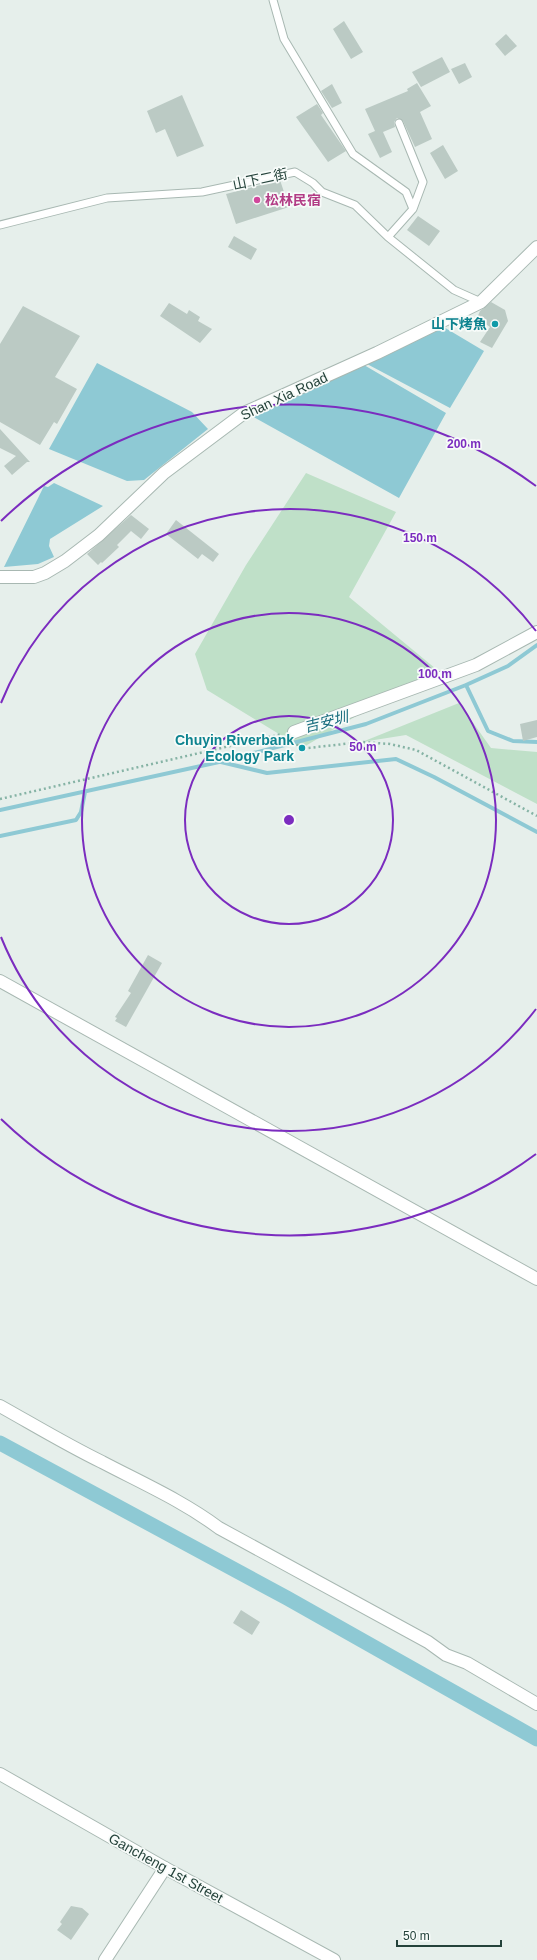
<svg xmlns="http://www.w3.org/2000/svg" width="537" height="1960" font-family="Arial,'Noto Sans TC',sans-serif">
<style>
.green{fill:#bfe0c8}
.water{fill:#8ec9d4}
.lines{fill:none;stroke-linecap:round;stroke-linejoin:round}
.stream{stroke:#8ec9d4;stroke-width:4}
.canal{stroke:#8ec9d4;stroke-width:15}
.building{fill:#bbcac4}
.service-casing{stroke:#a8b8b2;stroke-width:9}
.minor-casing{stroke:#a8b8b2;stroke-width:14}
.tertiary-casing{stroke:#a8b8b2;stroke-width:14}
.path{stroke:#86b3a5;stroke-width:2.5;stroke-dasharray:2 3;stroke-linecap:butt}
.service{stroke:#fff;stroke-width:7}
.minor{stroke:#fff;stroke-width:12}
.tertiary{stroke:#fff;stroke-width:12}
.ring{fill:none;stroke:#7b2cbf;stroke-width:2}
.hotel-dot{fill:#d1479c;stroke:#f7fbf9;stroke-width:1.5}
.culture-dot{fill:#0f9aa8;stroke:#f7fbf9;stroke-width:1.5}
.labels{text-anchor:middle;stroke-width:3.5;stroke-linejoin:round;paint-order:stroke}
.street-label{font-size:14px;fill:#24423a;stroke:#f7fbf9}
.hotel-label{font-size:14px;font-weight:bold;fill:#b23c85;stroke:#f7fbf9;text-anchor:start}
.culture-label{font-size:14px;font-weight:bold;fill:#0d838f;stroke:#f7fbf9;text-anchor:end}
.water-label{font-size:15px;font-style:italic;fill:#1c6f80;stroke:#f7fbf9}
.centre{fill:#7b2cbf;stroke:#f7fbf9;stroke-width:2}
.ring-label{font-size:12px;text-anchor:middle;font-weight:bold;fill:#7b2cbf;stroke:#f7fbf9;stroke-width:3.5;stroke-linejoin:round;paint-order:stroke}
</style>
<rect width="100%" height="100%" fill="#e6efeb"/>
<path class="green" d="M306 473 396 512 349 597 436 669 302 748 207 690 195 654 246 565Z
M459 703 491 748 537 752V804L406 735 362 742Z"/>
<path class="water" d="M442 326 484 351 450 408 367 364Z
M97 363 192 412 208 429 144 480 127 481 49 449Z
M364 365 446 413 399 498 248 414Z
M54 483 103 506 50 539 49 546 54 557 38 564 4 567 44 486 48 487Z"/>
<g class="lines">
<path class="stream" d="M466 685 488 731 513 741 537 742
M221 762 267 773 396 759 434 777 537 832
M0 810 219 762 366 724 466 685 508 666 537 645
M0 836 76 820 81 812 85 792"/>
<path class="canal" d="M0 1443 287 1598 537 1739"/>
</g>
<path class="building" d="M344 21 363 52 351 59 333 29Z
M506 34 517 46 505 56 495 44Z
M442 57 450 72 421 87 412 72Z
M465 63 472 77 459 84 451 69Z
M417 83 431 106 420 112 432 139 415 147 403 121 397 118 394 122 395 127 383 132 392 152 380 158 368 134 375 131 365 109 408 91 407 89Z
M332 84 342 103 332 108 321 91Z
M182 95 204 146 177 157 165 129 156 133 147 111Z
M317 104 323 113 321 115 346 151 328 162 296 117Z
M443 145 458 171 445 179 430 153Z
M280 180 289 207 236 224 226 194Z
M418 216 440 231 429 246 407 230Z
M234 236 257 249 251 260 228 247Z
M491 302 505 310 508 321 492 348 480 342 490 327 477 318 480 311Z
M169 303 187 314 189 310 200 317 198 321 212 329 200 343 160 316Z
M23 306 80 336 55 377 77 389 57 424 54 422 40 445 0 422V344Z
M0 429 30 462H27L12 475 4 466 16 456 0 448Z
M131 515 149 529 141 539 131 531 117 545 119 547 102 563 101 562 98 565 87 554Z
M176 520 219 554 213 562 202 554 198 559 166 534Z
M537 720V737L523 741 520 724Z
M148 955 162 963 126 1027 115 1021 117 1018 115 1017 131 993 128 991Z
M241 1610 260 1622 252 1635 233 1623Z
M71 1906 82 1908 89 1914 71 1940 57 1930 62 1924 60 1922Z"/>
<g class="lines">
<g class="service-casing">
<path id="service" d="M273 0 284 39 353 154 406 192 413 209 388 237
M399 123 423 182 413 209
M0 225 107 198 202 192 295 172 313 183 322 192 355 205 388 237 454 290 481 302"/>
</g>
<g class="minor-casing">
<path id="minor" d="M0 577H34L45 573 65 561 99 535 164 473 244 413 377 353 481 302 537 247
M294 732 476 665 537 632
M0 981 537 1279
M0 1406C34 1425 67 1445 102 1462 142 1483 183 1501 219 1528L428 1642 446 1655 467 1663 537 1704
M105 1960 165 1868"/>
</g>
<g class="tertiary-casing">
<path id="tertiary" d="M0 1774 165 1868 334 1960"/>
</g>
<path class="path" d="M297 744 299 749 362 742 390 744 416 750 537 816
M0 799 282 734"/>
<use href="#service" class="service"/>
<use href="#minor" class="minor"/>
<use href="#tertiary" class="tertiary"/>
</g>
<g class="ring">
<circle cx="289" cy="820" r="104"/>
<circle cx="289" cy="820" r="207"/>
<path d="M536 1009A311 311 0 0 1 1 937M1 703A311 311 0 0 1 536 631"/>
<path d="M536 1154A415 415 0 0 1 1 1119M1 521A415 415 0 0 1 536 486"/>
</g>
<circle class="hotel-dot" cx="257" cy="200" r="4"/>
<g class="culture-dot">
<circle cx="495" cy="324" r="4"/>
<circle cx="302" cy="748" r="4"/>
</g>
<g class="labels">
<g class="street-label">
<text transform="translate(260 179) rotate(-12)" y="5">山下二街</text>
<text transform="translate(284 396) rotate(-25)" y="5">Shan Xia Road</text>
<text transform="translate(166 1868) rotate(29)" y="5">Gancheng 1st Street</text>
</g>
<g class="hotel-label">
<text x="265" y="205">松林民宿</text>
</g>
<g class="culture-label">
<text x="487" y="329">山下烤魚</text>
<text x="294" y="745">Chuyin Riverbank<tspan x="294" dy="16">Ecology Park</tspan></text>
</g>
<g class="water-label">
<text transform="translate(326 722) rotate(-14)" y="5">吉安圳</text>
</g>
</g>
<circle cx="289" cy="820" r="6" class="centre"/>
<g class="ring-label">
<text x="464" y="448">200 m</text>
<text x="420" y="542">150 m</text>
<text x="435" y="678">100 m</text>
<text x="363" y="751">50 m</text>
</g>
<path d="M397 1940v6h104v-6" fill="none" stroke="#24423a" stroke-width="2"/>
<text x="403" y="1940" font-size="12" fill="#24423a" stroke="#f7fbf9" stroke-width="3" paint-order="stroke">50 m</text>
</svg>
